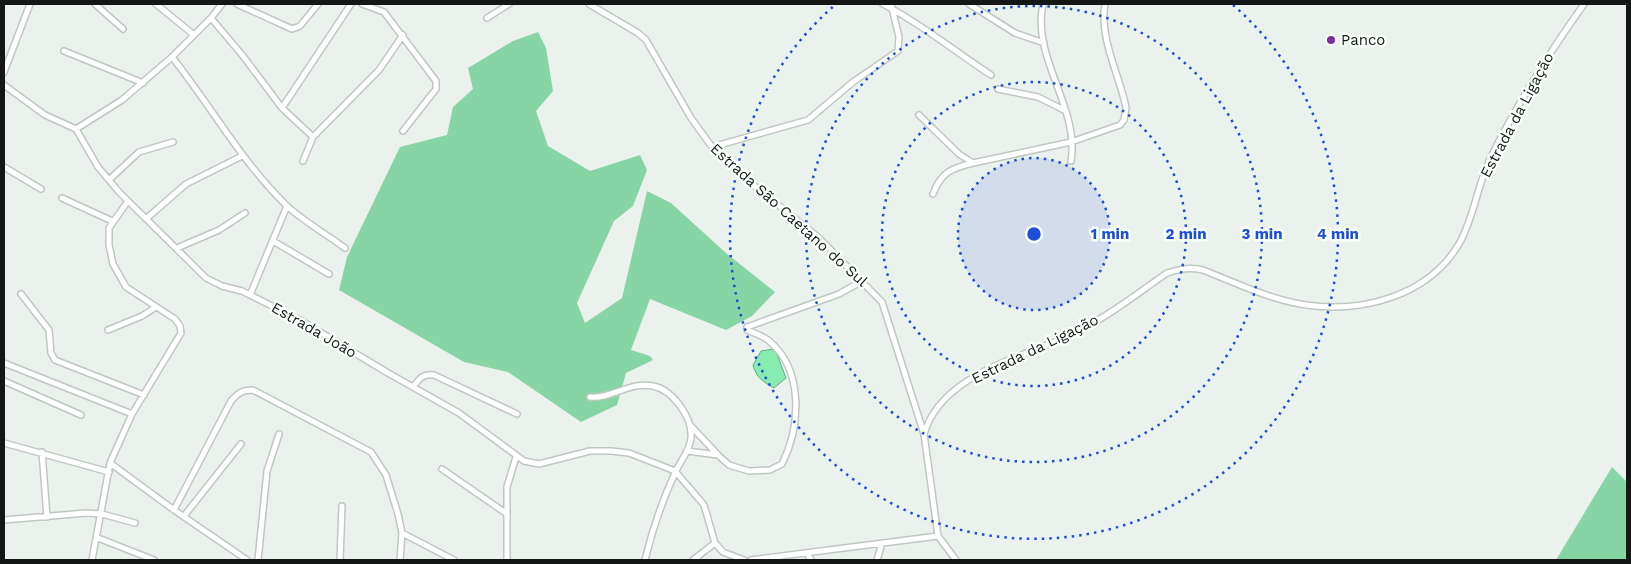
<svg xmlns="http://www.w3.org/2000/svg" width="1631" height="564" font-family="'Work Sans',sans-serif">
<style>
.green{fill:#87d5a5}
.water{fill:#87ecb0;stroke:#65ac82}
.lines{fill:none;stroke-linecap:round;stroke-linejoin:round}
.minor-casing{stroke:#c0c7c2;stroke-width:8}
.minor{stroke:#fff;stroke-width:5}
.ring{fill:none;stroke:#1d4ed8;stroke-width:2.5;stroke-dasharray:2.5 5}
.poi-dot{fill:#7d2b9b;stroke:#f8fffa;stroke-width:2}
.labels{text-anchor:middle;stroke-width:5;stroke-linejoin:round;paint-order:stroke}
.poi-label{font-size:15px;fill:#151716;stroke:#f8fffa;text-anchor:start}
.street-label{font-size:15px;fill:#151716;stroke:#f8fffa}
.centre{fill:#1d4ed8;stroke:#f8fffa;stroke-width:2.5}
.ring-label{font-size:15px;text-anchor:middle;font-weight:bold;fill:#1d4ed8;stroke:#f8fffa;stroke-width:5;stroke-linejoin:round;paint-order:stroke}
</style>
<rect width="100%" height="100%" fill="#ebf1ed"/>
<path class="green" d="M538 32 546 48 553 91 536 111 548 146 590 171 640 155 647 170 633 206 614 221 577 303 585 323 622 298 647 191 671 203 726 253 775 292 752 316 726 330 650 299 631 350 650 356 653 360 626 373 617 405 581 422 508 372 464 362 339 290 347 257 400 147 447 135 453 107 473 89 468 68 513 41Z
M1612 467 1627 482V560H1556Z"/>
<path class="water" d="M775 349 786 378 774 388C763 382 756 377 753 365L761 351Z"/>
<g class="lines">
<g class="minor-casing">
<path id="minor" d="M95 4 123 29
M156 4 194 35
M237 4 292 29 300 26 318 4
M362 4 384 12 436 81V89L403 131
M589 4 638 33 646 40 691 118 712 147 732 168 818 237 882 302 924 434 938 536
M883 4C922 24 954 51 991 75
M969 4 1015 33 1044 43
M1043 4C1031 57 1080 108 1071 161
M211 18 222 4
M487 18 509 4
M64 51 143 83
M172 57C211 106 241 161 286 205 303 221 326 234 345 248
M4 72 30 4
M4 85 45 115 76 129 98 167 119 192 206 278 222 286 242 291 300 320 388 373 459 413 524 461 539 464 590 451H611L629 453 675 471 704 505 715 543 723 552 744 560
M998 89 1038 97 1064 110
M282 108 351 4
M919 115 959 154 973 163C952 168 941 172 933 194
M76 129 122 100 172 57 211 18 243 56 282 108 313 137 303 161
M313 137 379 70 403 35
M712 147 808 120 853 82 898 51 899 37 891 4
M973 163 1071 142 1120 125 1124 120 1126 107C1119 74 1099 38 1105 4
M4 167 41 189
M109 180 139 152 173 142
M62 198 112 221
M147 218 186 184 242 156
M273 241 329 274
M177 248 219 230 245 213
M21 294 49 330 51 353 55 360 144 395
M250 295 287 206
M108 330 142 316 156 307
M4 363 132 414
M4 381 81 415
M413 387C419 379 423 373 434 375L517 414
M590 397C612 399 630 381 653 386 673 390 693 418 691 438 690 451 680 461 675 473 662 501 652 531 645 560
M690 425 718 455
M924 434C942 372 1027 357 1077 332 1109 316 1138 293 1167 273 1180 269 1190 267 1203 270 1236 283 1271 300 1306 305 1363 313 1428 296 1459 244 1474 218 1477 186 1490 159 1517 104 1549 53 1584 4
M4 443 109 472
M687 451 718 455 729 465 749 471 770 470 782 464C801 426 804 369 768 340 761 335 754 333 747 330V327L839 294 862 281
M42 452 47 517
M110 463 174 510 247 560
M442 469 507 514
M174 510 231 401C238 393 242 390 253 390L371 452 386 475 398 514 402 533 400 560
M184 516 241 444
M4 520 86 513 102 514 135 523
M402 533 454 560
M938 536 956 560
M98 538 154 560
M807 553 811 560
M92 560 110 463 132 414 181 333 180 326 175 319 126 287 113 264 109 245V228L128 201
M258 560 267 471 279 434
M340 560 342 506
M507 560V487L516 457
M693 560 715 543
M751 560 938 536
M877 560 882 543"/>
</g>
<use href="#minor" class="minor"/>
</g>
<circle cx="1034" cy="234" r="76" fill="#1d4ed8" fill-opacity=".12"/>
<g class="ring">
<circle cx="1034" cy="234" r="76"/>
<circle cx="1034" cy="234" r="152"/>
<circle cx="1034" cy="234" r="228"/>
<path d="M1233 5A304 304 0 1 1 835 5"/>
</g>
<circle class="poi-dot" cx="1331" cy="40" r="5"/>
<g class="labels">
<g class="poi-label">
<text x="1341" y="45">Panco</text>
</g>
<g class="street-label">
<text transform="translate(1517 115) rotate(-62)" y="5">Estrada da Ligação</text>
<text transform="translate(789 215) rotate(42)" y="5">Estrada São Caetano do Sul</text>
<text transform="translate(314 330) rotate(30)" y="5">Estrada João</text>
<text transform="translate(1035 349) rotate(-26)" y="5">Estrada da Ligação</text>
</g>
</g>
<circle cx="1034" cy="234" r="8" class="centre"/>
<g class="ring-label">
<text x="1110" y="239">1 min</text>
<text x="1186" y="239">2 min</text>
<text x="1262" y="239">3 min</text>
<text x="1338" y="239">4 min</text>
</g>
<rect width="1631" height="564" fill="none" stroke="#151716" stroke-width="10"/>
</svg>
